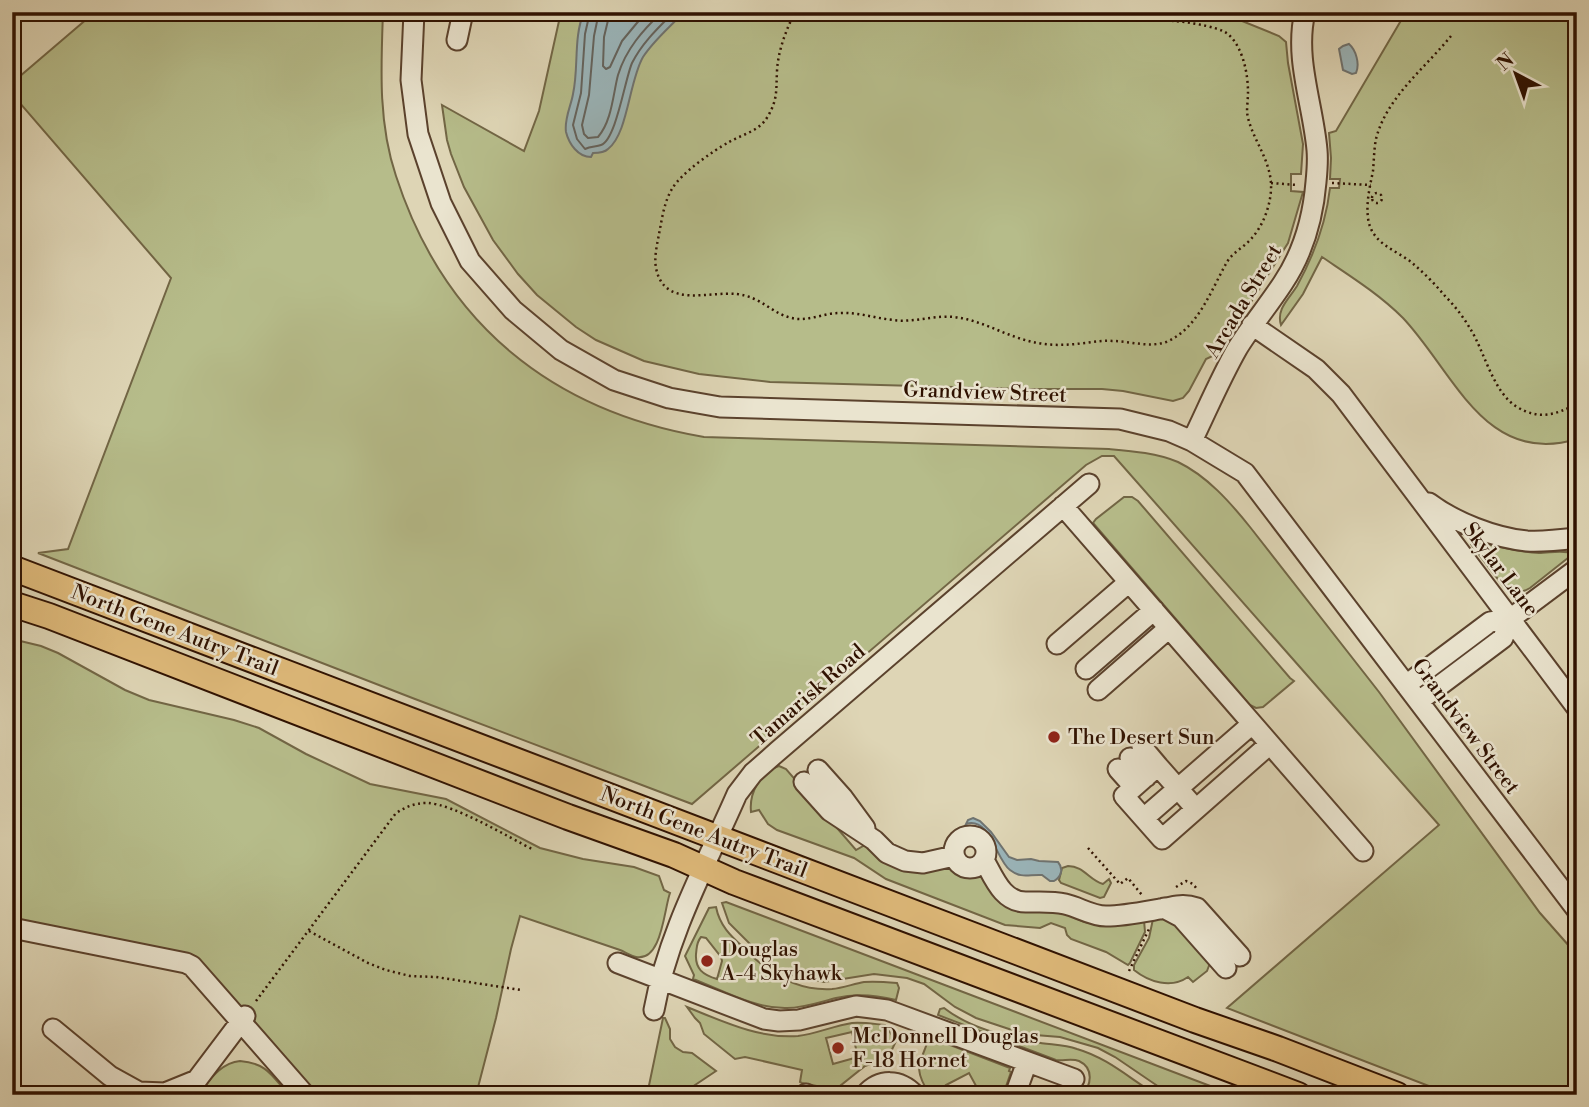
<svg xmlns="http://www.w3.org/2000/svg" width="1589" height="1107" font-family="'Libre Bodoni',serif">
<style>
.green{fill:#b6bc8a;stroke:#726645;stroke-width:2;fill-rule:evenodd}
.water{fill:#9ab5ba;stroke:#6f7370;stroke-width:2}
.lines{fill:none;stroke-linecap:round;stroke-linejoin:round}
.shore{stroke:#64635d;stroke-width:2}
.minor-casing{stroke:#5b422d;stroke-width:23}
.major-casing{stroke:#2f1100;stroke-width:28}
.path{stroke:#2f1100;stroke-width:2.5;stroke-dasharray:2 3.5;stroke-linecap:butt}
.minor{stroke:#eae4cf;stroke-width:19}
.major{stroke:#dfba7a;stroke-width:24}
.poi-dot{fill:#8f2418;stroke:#eae4cf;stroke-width:2.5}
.labels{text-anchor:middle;stroke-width:5;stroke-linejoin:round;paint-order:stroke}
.street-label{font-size:21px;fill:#2f1100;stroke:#eae4cf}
.poi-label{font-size:21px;fill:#2f1100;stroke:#eae4cf;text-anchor:start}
</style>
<rect width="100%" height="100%" fill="#ded5b5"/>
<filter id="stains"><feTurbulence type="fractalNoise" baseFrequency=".00286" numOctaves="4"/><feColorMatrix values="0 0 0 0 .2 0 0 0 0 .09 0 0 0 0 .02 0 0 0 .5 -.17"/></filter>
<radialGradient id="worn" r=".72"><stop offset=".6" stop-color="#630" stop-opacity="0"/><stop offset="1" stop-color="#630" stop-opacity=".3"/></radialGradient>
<path class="green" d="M95 12H383C381 67 378 123 396 176 444 324 552 411 704 437L1109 449C1132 451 1157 453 1178 462 1207 476 1230 502 1250 527L1379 692 1540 913 1577 955V1095H1452L1227 1008 1439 825 1114 456H1102L1086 465 692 804 415 699 38 553 68 549 171 278 12 94V83Z
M561 12H1220L1279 36 1286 42 1288 63 1303 144 1301 174H1291V191L1303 192 1288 243 1219 353 1206 359 1189 391 1183 398 1173 401 1123 391 1102 389H1028L770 382 699 374 644 361 596 340 576 327 537 295 518 274 493 240 464 187 451 154 447 140 442 105 524 151 539 111Z
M1406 12H1577V439C1485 467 1454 372 1403 318 1379 294 1350 276 1322 257L1303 294 1281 325C1276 309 1289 299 1297 286 1314 255 1326 223 1330 188H1339L1340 179H1330L1331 158 1329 133 1336 131Z
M1124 497H1132L1138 501 1290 678 1294 681 1263 707 1256 708 1250 705 1093 523 1096 519Z
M1472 541C1494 545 1516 552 1539 553 1550 553 1564 549 1573 554L1530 588C1520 594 1513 594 1504 587L1471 544Z
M12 639 41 646 58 653 125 690 149 700 234 720 259 728 306 754 370 784 446 799 540 848 583 859 634 867 659 876 664 890 670 893C664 909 662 962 636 957 631 956 625 952 620 950L520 916 511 949 496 1018 476 1095H314L198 962 12 920Z
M779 766 786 769 856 850 865 845C895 877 912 868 952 866L961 873 982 875C991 893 1003 911 1026 912 1037 912 1047 910 1058 912 1069 913 1078 921 1089 923 1103 925 1129 921 1144 920L1145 932 1130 963 1128 965 1106 952 1071 939 1067 935 1065 928 1051 923 1040 928 1005 925 886 879 854 858 777 830 768 824 759 810 751 812C749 793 760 772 779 766Z
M1068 866C1084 866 1089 880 1103 884L1109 879 1111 883 1104 897 1100 898 1061 883 1059 880 1062 868Z
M726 902 1234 1095H1173L1162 1089 1115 1057 1098 1048 1060 1037 1035 1035 1015 1031 976 1018 955 1007 924 984 907 978 874 974 824 982 793 975 784 972 761 955 729 923 722 903Z
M716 907C720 927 732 937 746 950 769 974 798 991 832 989 843 988 853 984 864 982 875 981 886 982 897 983L899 988 896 1000C876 995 856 993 836 998 820 1002 804 1008 787 1008 755 1009 722 990 693 979L694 975 685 956 709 908ZM701 937 706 938 721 957 722 961 717 979C703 975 695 969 696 954 697 947 696 943 701 937Z
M1160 918 1174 921 1210 963 1207 971 1193 982 1188 977C1171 989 1149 982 1134 970V965L1149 938 1153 919Z
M687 1007C722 1021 759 1039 798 1036 816 1034 833 1026 852 1023 863 1022 874 1024 885 1025L896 1041 888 1058 865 1066 840 1086 841 1091 802 1083 800 1082 802 1070 745 1057 735 1059 704 1034 700 1023 695 1018ZM852 1032 858 1057 833 1064 826 1038Z
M944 1008C970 1028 1003 1036 1035 1042 1049 1045 1063 1044 1077 1049 1108 1058 1130 1079 1157 1095H1081C1092 1086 1094 1068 1079 1061 1072 1058 1064 1061 1056 1060L938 1015 940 1009Z
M663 1018H665L670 1029V1039L675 1047 683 1052 692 1053 716 1071 680 1095H647Z
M932 1038 1010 1068 1009 1071 1011 1072 1003 1095H981L969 1073 946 1085 951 1095H930C914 1070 918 1067 928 1041H931Z
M240 1061C267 1063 272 1076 289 1095H197C209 1081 220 1063 240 1061Z"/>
<path class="water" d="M584 12H684C670 27 654 40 643 57 629 81 628 134 608 149 604 153 598 153 593 153L591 157C578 157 569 144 566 132 564 119 571 106 573 94 579 67 573 38 584 12Z
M1349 44C1356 50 1360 64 1356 73L1352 74 1343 70 1339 49 1343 46Z
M973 818 980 821 991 832 1009 857 1017 860 1031 859 1039 861 1058 862C1064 869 1061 877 1054 881H1050L1042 875C1029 874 1022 879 1010 870 996 860 990 816 966 824L968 820Z"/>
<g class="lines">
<path class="shore" d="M590 12 585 34 581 93 573 125 577 139 585 149C591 146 596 147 601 145 616 140 625 79 632 63 642 43 658 28 674 12
M599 12 594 36 589 95 582 125 584 134 588 138 598 137C612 121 613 94 618 75 626 49 643 30 662 12
M610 12 604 37 603 66 606 69 610 67 622 41 646 12"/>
<g class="minor-casing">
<path id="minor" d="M414 12 411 80 418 134 441 203 470 261 513 310 561 350 614 380 669 398 720 407 1120 419 1169 431 1192 441 1245 473 1577 910
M457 40 463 12
M1252 325 1316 369 1341 394 1577 708
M1192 441C1207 410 1220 379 1237 349 1251 326 1268 306 1283 283 1303 253 1313 218 1316 182 1317 172 1318 161 1317 150 1313 104 1294 58 1305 12
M1429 503C1454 522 1495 538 1527 541 1543 542 1560 540 1577 538
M1063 506 1363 851
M1057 644 1129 582
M1086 669 1154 610
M1406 685 1490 622 1510 619 1577 569
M1098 690 1169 628
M1419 701 1503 638 1510 619
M1142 747 1158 766
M1130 758 1146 777
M1118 769 1134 787
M818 770 843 798 865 828
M804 782 830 811 874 840 887 853 905 861 923 863 954 856
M1196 809 1158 766 1124 796 1162 839 1270 744
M1144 818 1252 724
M954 852a16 16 0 1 1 32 0a16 16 0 1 1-32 0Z
M984 860C994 878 1003 903 1027 902 1041 902 1052 901 1065 904 1079 907 1091 916 1106 916 1124 916 1143 912 1160 909 1175 907 1182 903 1197 908L1240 956
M1164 908 1181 917 1226 968
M12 928 186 963 192 966 305 1095
M618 963 764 1019 779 1021 799 1020 856 1006 887 1010 1074 1079
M654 1010C668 933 706 865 737 794L753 773 778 751 1089 484
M53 1029 110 1076 139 1092 165 1093 197 1080
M190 1089 245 1016
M806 1094 808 1095
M865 1095C880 1078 900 1079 915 1095
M1015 1095 1027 1062"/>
</g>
<g class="major-casing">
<path id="major" d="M12 568 1195 1020 1278 1049 1397 1095
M12 604 49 616 568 817 674 855 734 882 1298 1095"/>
</g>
<path class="path" d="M795 12C786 30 778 51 777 71 776 89 778 99 768 116 760 131 743 134 729 142 713 151 681 173 672 189 664 202 662 219 659 234 657 245 654 257 656 268 664 309 709 291 737 294 762 297 772 314 792 318 807 322 824 313 839 313 858 312 874 318 893 320 913 323 933 315 954 317 983 320 1008 338 1038 343 1053 346 1069 345 1085 343 1094 342 1103 340 1112 341 1130 341 1149 348 1166 342 1198 329 1211 290 1227 262 1233 252 1243 248 1251 239 1264 225 1272 202 1271 183 1269 156 1250 136 1247 112 1247 106 1248 99 1248 92 1248 74 1243 48 1229 35 1219 25 1173 20 1158 20 1148 20 1139 21 1130 20 1115 19 1098 16 1084 12
M1451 36C1425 68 1386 98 1376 139 1374 149 1374 160 1373 171 1370 186 1366 202 1368 218 1371 243 1394 249 1411 262 1423 272 1435 284 1445 296 1455 306 1464 318 1471 330 1485 353 1493 392 1517 407 1539 420 1555 415 1577 404
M1271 183 1297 185
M1332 183 1371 185
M1372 198a5 5 0 1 1 10 0a5 5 0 1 1-10 0Z
M1088 848 1120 884 1128 878 1142 895
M1176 887 1186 881 1193 884 1197 889
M309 931 368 963 386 970 410 976 436 977 521 990
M1129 971 1149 929
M256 1001 396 813C406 807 414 803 427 803 454 804 508 837 534 850"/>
<use href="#minor" class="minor"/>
<use href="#major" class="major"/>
</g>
<g class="poi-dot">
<circle cx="1054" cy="737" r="7"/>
<circle cx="707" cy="961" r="7"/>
<circle cx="838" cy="1048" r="7"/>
</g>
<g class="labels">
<g class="street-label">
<text transform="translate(1243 301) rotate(-59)" y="7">Arcada Street</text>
<text transform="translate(985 392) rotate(2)" y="7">Grandview Street</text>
<text transform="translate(1501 569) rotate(53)" y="7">Skylar Lane</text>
<text transform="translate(175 630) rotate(21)" y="7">North Gene Autry Trail</text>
<text transform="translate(808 695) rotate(-41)" y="7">Tamarisk Road</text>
<text transform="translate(1466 726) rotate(53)" y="7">Grandview Street</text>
<text transform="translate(704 832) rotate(21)" y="7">North Gene Autry Trail</text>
</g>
<g class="poi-label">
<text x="1068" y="744">The Desert Sun</text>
<text x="721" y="956">Douglas<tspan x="721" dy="24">A-4 Skyhawk</tspan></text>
<text x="852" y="1043">McDonnell Douglas<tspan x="852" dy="24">F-18 Hornet</tspan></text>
</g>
</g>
<rect width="1589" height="1107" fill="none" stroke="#ded5b5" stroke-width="42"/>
<rect x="14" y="14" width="1561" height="1079" fill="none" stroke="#2f1100" stroke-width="3.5"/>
<rect x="21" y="21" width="1547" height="1065" fill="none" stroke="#2f1100" stroke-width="2"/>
<g transform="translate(1516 74) rotate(319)" stroke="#eae4cf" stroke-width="5" paint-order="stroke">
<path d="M0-5L12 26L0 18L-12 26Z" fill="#2f1100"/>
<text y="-10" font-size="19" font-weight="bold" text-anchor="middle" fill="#2f1100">N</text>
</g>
<rect width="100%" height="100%" filter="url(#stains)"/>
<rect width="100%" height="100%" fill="url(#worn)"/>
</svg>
